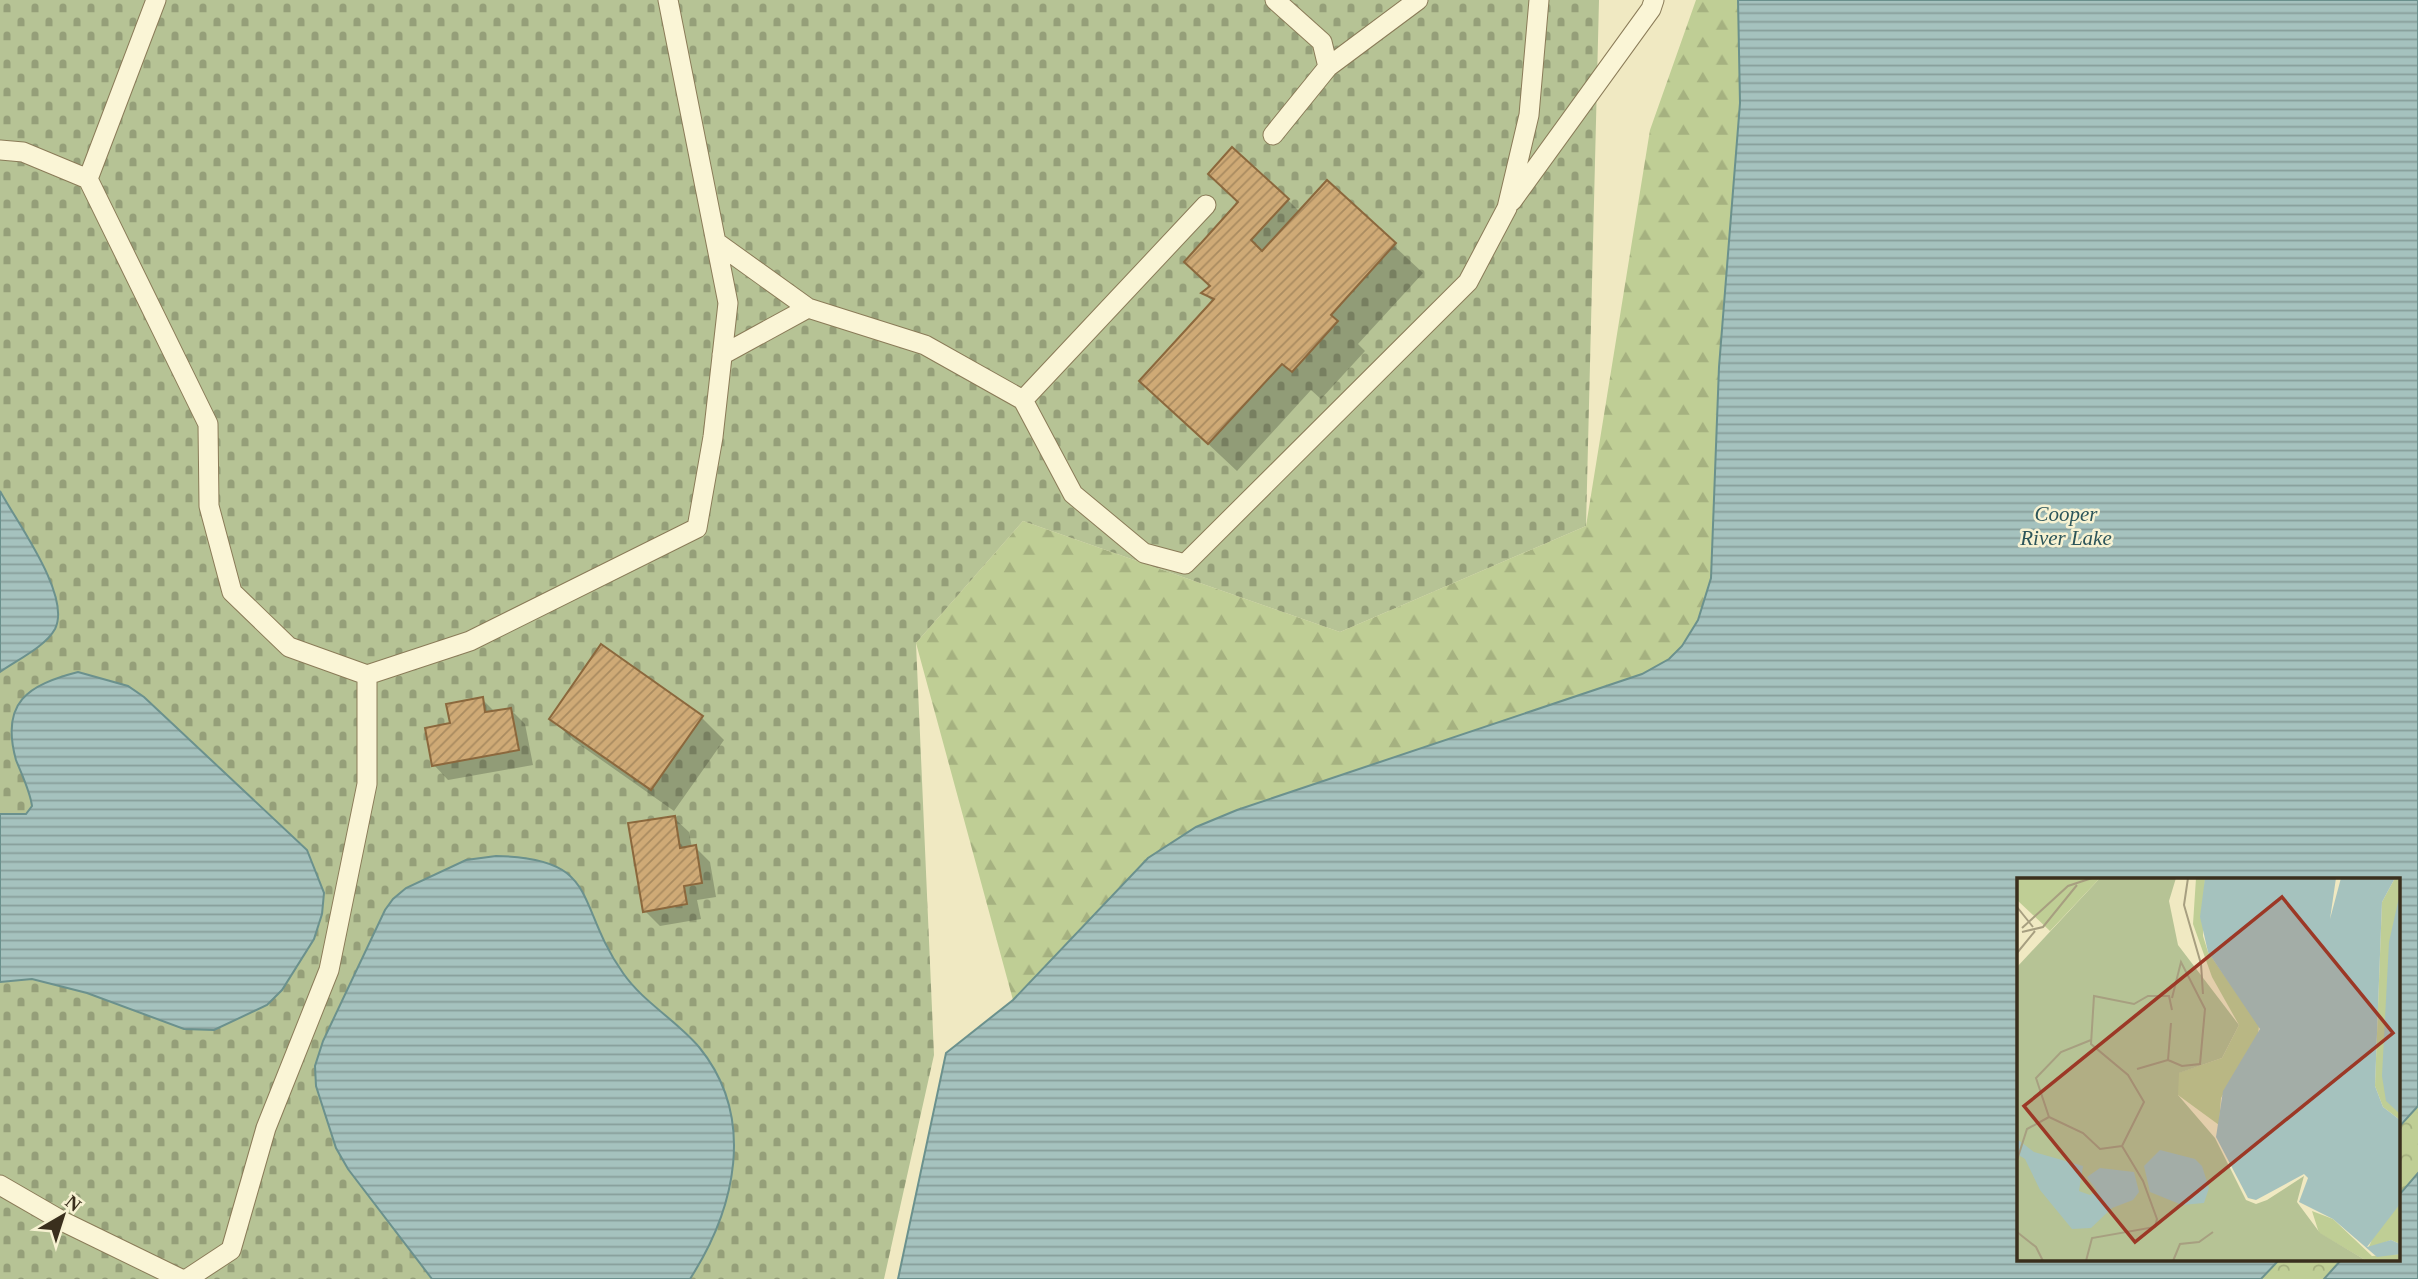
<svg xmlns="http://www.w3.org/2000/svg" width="2418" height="1279" font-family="'Times New Roman',serif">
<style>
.forest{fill:url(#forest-firs)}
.cemetery{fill:url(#cemetery-stones)}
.park{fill:url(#park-crowns)}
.water{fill:url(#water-rules);stroke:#6b918d;stroke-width:2}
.shadow{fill:#0003}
.building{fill:url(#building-hatch);stroke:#8b683d;stroke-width:2}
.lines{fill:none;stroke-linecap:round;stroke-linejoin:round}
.service-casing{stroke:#8a7b58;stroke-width:21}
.service{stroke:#faf5d6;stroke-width:19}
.labels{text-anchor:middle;stroke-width:5;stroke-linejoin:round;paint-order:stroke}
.water-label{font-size:21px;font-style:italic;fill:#2c555a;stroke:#f7f2d2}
.inset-road{fill:none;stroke:#a79f80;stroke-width:2}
.view{fill:#9c3826;fill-opacity:0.15;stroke:#9c3826;stroke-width:3.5}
.inset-edge{fill:none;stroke:#3a2f1d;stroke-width:3.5}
</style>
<defs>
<pattern id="forest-firs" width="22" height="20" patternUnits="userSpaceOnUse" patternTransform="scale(1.75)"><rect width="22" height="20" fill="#bfce95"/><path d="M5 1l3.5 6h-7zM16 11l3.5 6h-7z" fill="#a5b180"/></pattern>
<pattern id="cemetery-stones" width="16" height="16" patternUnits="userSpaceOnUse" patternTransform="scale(1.75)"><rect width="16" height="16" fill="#b6c395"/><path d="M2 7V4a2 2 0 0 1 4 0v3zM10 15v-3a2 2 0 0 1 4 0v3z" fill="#959f79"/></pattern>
<pattern id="park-crowns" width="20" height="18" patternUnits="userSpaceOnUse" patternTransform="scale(1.75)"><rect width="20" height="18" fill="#bfce95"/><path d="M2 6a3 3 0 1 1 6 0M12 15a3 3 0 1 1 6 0" fill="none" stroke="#a5b180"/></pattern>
<pattern id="water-rules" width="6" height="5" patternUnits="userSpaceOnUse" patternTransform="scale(1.75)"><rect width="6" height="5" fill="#a5c2be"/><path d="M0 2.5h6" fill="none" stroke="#879e9a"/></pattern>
<pattern id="building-hatch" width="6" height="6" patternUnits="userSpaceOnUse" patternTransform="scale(1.75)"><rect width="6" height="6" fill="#cfaa76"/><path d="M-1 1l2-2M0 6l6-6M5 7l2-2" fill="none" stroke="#a98b60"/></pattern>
</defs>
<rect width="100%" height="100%" fill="#f0e9c2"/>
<path class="forest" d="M1696 0H1738L1740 103 1719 367 1711 578 1698 620 1682 646 1669 659 1642 674 1237 810 1196 827 1148 858 1013 1000 916 643 1023 521 1340 632 1586 526 1650 130Z"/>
<path class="cemetery" d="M0 0H1599L1586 526 1340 632 1023 521 916 643 934 1055 884 1279H0Z"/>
<path class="park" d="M2418 1106V1279H2261L2279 1260H2399V1127Z"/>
<path class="water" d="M1738 0H2418V1106L2399 1127V880H2019V1260H2279L2261 1279H898L946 1053 1013 1000 1148 858 1196 827 1237 810 1642 674 1669 659 1682 646 1698 620 1711 578 1719 367 1740 103Z
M0 491C16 521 72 596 55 629 45 647 17 660 0 672Z
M78 672 128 686 144 697 307 850 324 893 322 914 314 939 282 990 267 1005 214 1030 184 1029 87 993 32 979 0 982V814H26L32 806C30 791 22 775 16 760 0 702 28 685 78 672Z
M496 856C602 858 574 904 623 973 643 1002 676 1020 699 1047 757 1118 735 1209 690 1279H432L348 1169 336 1148 316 1086 315 1066 323 1041 385 910 393 899 406 888 466 860Z
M2418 1173V1279H2324L2341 1260H2399V1195Z"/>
<path class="shadow" d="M1210 174 1288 200 1300 212 1327 183 1423 273 1358 344 1365 351 1321 399 1311 390 1237 471 1141 381 1213 302 1204 293 1212 287 1239 203Z
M601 647 702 718 724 740 674 811 573 740 551 718Z
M482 699 495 712 511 710 525 724 533 765 448 780 434 765 452 725Z
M674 818 689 832 692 848 695 847 710 862 716 897 697 900 701 919 660 926 645 911Z"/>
<path class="building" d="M1232 147 1289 199 1251 240 1262 251 1327 180 1396 243 1331 315 1338 321 1292 372 1282 364 1208 444 1139 381 1214 299 1201 293 1210 286 1184 262 1238 202 1208 174Z
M601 644 703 716 651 790 549 719Z
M483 697 485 712 511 708 519 750 432 766 425 728 450 723 446 704Z
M675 816 680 848 696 845 702 883 684 886 687 904 643 912 628 823Z"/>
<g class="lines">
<g class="service-casing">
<path id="service" d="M156 0 88 179 208 424 209 506 232 592 289 647 367 675
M1328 67 1418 0
M1273 135 1328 67 1322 42 1275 0
M0 150 23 152 88 179
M1512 201 1651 9 1654 0
M716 242 808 308 722 355
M808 308 925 345 1023 400 1206 205
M1023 400 1073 494 1144 553 1185 564 1468 282 1507 208 1529 115 1539 0
M0 1185 64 1222 181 1279
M187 1279 231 1250 266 1128 329 970 367 784V675L470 641 697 528 713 437 728 303 668 0"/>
</g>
<use href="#service" class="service"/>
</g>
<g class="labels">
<g class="water-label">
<text x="2066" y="521">Cooper<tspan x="2066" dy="24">River Lake</tspan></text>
</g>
</g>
<g transform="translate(2017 878)">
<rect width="383" height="383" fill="#f0e9c2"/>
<path d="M179 0H188L186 58 191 74 242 147 241 158 204 220 202 247 161 217V195L205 180 222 147 195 99 176 46Z" fill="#bfce95"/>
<path d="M383 326V366L374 362 351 371 359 352ZM295 333 316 341 355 378 383 376V383H350L302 355Z" fill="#bfce95"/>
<path d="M83 0H159L152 23 161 67 222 147 205 180 162 195 161 217 198 260 229 322 239 326 250 322 287 298 280 324 303 355 350 383H0V89Z" fill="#b6c395"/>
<path d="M83 0 33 53 0 22V1ZM378 0H383V242L366 229 358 208 365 24Z" fill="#bfce95"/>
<path d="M319 0 313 41 324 0H378L365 24 358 208 366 229 383 242V326L350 369 374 362 383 366 384 376 360 379 316 341 282 324 291 300 287 296 239 322 231 320 199 259 206 213 243 151 191 74 183 39 188 0ZM383 15 384 236H383L369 223 365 198 372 64ZM0 261 17 274 66 288 62 313 73 317 80 313 70 299 83 290 117 294 122 314 116 322 95 330 74 350 55 351 23 312 8 281 0 276ZM143 272 178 281 185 288 192 310 187 325 165 327 133 314 127 288Z" fill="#a5c2be"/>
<path class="inset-road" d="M171 0 167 27 184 86 186 116M0 29 16 49M5 50 51 8 75 0M5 54 26 49 60 7M0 75 18 53M74 162 44 174 19 200 32 239 66 255 83 271 105 268M151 182 165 188 183 186 188 131 164 84 155 120M120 191 151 182 154 145M0 282 10 251 32 239M0 354 19 369 26 383M69 383 75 360 138 349 140 341 126 303 105 268 127 224 111 197 74 166 77 118 117 126 131 118H152L155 132M156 383 163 366 182 364 196 354"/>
<path class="view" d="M265 19 376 155 118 364 7 228Z"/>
<rect width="383" height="383" class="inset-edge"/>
</g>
<g transform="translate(63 1216) rotate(39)" stroke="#f7f2d2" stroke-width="5" paint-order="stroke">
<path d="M0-5L12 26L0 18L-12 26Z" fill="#3a2f1d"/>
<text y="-10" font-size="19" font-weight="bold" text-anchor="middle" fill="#3a2f1d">N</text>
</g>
</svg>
